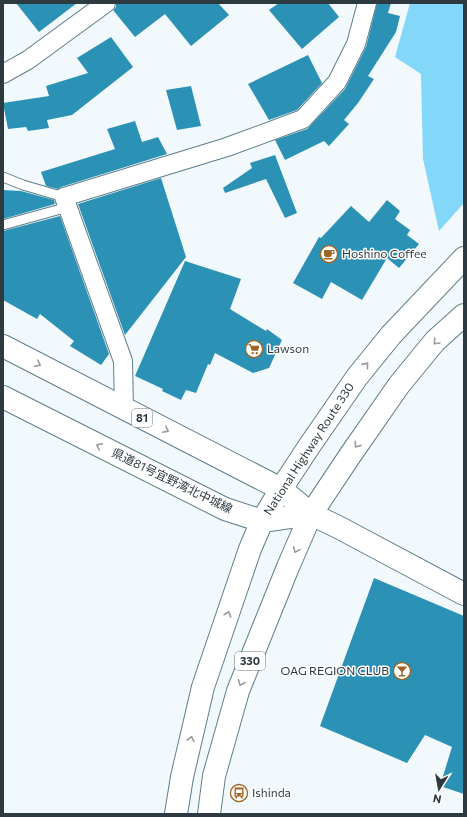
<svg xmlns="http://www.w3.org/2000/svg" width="467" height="817" font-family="Commissioner,'Noto Sans JP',sans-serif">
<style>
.green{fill:#83d7f8}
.building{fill:#2b92b5}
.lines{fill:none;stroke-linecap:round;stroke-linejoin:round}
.lane-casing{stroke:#5e7e8b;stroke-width:11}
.street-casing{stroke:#5e7e8b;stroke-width:20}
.secondary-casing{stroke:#5e7e8b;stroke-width:24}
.primary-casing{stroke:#5e7e8b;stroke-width:24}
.highway-casing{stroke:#5e7e8b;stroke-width:24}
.lane{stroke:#fff;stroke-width:9}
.street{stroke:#fff;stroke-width:18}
.secondary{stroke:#fff;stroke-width:22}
.primary{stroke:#fff;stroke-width:22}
.highway{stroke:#fff;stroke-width:22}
.oneway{stroke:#969ca0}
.labels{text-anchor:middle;stroke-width:3;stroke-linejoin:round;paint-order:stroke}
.shield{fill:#fff;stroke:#6c7579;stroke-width:1}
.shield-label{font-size:11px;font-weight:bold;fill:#2d3a40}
.poi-label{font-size:12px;fill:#2d3a40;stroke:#fff;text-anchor:start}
.street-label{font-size:12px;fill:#2d3a40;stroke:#fff}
</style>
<rect width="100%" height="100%" fill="#f2f9fc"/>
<path class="green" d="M410 3H464V203L439 231 423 159 421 74 395 57Z"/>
<path class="building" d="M16 3H77L39 32Z
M116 3H218L229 15 191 46 165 14 135 37 113 10 116 7Z
M279 3H328L339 17 302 49 269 10Z
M377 3H391L388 13 400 16 396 32 368 76 374 79 358 103 344 120 349 124 329 146 324 141 285 160 275 140 307 129 310 126 345 89 366 47Z
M111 37 133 67 72 115 47 120 49 128 28 131 26 127 8 129 3 103 49 96 46 86 88 73 77 58Z
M308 55 322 83 297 110 269 120 248 84Z
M191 86 201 126 177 130 166 90Z
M135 121 142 142 158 137 167 154 61 187 58 189 46 186 41 172 115 149 107 129Z
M275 155 297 213 285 218 266 179 225 193 223 188 252 168 250 163Z
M161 178 186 257 125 335 78 204Z
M3 190 21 191 54 200 55 204 3 219Z
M387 200 400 211 395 219 410 230 407 235 419 244 399 268 387 258 362 300 331 282 322 299 293 283 319 237 321 238 351 206 369 222Z
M60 216 109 354 101 365 70 346 74 341 40 314 37 319 3 300V231Z
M185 261 241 279 230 309 266 331 267 329 282 340 269 368 253 373 215 353 210 365 208 364 196 393 186 390 181 400 162 391 163 389 135 376Z
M374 578 464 616V794L440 786 452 747 425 735 407 763 320 726Z"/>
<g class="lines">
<g class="lane-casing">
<path id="lane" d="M3 177 23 185 64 197
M3 225 68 207"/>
</g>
<g class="street-casing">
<path id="street" d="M3 74 28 60 106 3
M124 409 123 361 64 197 227 147 303 119 337 82 356 44 367 3"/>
</g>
<g class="secondary-casing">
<path id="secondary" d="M311 514 338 527 464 594"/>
</g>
<g class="primary-casing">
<path id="primary" d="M3 346 281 489 311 514
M3 397 225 509 262 521 311 514"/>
</g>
<g class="highway-casing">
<path id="highway" d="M176 814 182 777 203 687 250 549 262 521 281 489 310 445 357 377 391 335 464 258
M209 814 214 776 238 691 288 567 311 514 351 454 399 385 435 341 464 315"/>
</g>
<use href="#lane" class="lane"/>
<use href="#street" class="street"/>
<use href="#secondary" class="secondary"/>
<use href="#primary" class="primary"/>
<use href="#highway" class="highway"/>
</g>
<defs><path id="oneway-chevron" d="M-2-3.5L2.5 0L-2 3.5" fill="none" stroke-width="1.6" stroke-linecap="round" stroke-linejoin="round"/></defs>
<g class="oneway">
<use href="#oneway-chevron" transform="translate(436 342) rotate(133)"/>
<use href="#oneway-chevron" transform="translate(38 364) rotate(27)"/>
<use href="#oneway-chevron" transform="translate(366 365) rotate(-51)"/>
<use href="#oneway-chevron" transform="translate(166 430) rotate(27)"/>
<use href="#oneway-chevron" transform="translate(357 445) rotate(125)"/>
<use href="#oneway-chevron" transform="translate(99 446) rotate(-153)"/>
<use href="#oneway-chevron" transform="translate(296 550) rotate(114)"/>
<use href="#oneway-chevron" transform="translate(228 614) rotate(-71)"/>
<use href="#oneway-chevron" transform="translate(241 683) rotate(112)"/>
<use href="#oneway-chevron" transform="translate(191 739) rotate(-77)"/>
</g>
<defs>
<g id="cafe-ring" transform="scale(0.9)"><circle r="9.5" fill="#fff" stroke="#9e6523" stroke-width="1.5"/><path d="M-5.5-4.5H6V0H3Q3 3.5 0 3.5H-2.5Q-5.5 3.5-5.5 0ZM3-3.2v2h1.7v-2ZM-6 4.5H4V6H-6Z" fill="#9e6523"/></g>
<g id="supermarket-ring" transform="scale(0.9)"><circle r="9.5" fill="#fff" stroke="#9e6523" stroke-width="1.5"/><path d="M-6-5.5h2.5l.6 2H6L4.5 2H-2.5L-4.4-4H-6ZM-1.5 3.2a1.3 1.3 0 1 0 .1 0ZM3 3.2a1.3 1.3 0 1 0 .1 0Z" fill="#9e6523"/></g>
<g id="bar-ring" transform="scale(0.9)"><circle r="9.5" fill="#fff" stroke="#9e6523" stroke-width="1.5"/><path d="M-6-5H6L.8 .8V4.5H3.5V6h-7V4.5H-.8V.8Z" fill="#9e6523"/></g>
<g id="bus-ring" transform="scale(0.9)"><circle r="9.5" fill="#fff" stroke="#9e6523" stroke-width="1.5"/><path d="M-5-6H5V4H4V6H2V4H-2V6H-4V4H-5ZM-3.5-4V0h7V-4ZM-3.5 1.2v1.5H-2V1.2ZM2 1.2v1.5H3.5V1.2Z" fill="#9e6523"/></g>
</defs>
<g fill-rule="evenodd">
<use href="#cafe-ring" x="329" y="254"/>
<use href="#supermarket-ring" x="254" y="349"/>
<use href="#bar-ring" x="402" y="671"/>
<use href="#bus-ring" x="239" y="793"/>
</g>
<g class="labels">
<g class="shield">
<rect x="132" y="409" width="20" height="18" rx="3"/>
<rect x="235" y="652" width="30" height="18" rx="3"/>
</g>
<g class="shield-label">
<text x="142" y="422">81</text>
<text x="250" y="665">330</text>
</g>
<g class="poi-label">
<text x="342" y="258">Hoshino Coffee</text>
<text x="267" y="353">Lawson</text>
<text x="389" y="675" text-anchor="end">OAG REGION CLUB</text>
<text x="252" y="797">Ishinda</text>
</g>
<g class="street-label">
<text transform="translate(309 449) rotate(-57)" y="4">National Highway Route 330</text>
<text transform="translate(172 481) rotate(26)" y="4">県道81号宜野湾北中城線</text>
</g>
</g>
<rect width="467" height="817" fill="none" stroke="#2d3a40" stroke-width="8"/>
<g transform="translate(439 789) rotate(191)" stroke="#ffffff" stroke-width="3" paint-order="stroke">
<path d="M0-3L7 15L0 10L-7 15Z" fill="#2d3a40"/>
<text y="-6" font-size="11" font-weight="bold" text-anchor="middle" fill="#2d3a40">N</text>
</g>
</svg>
